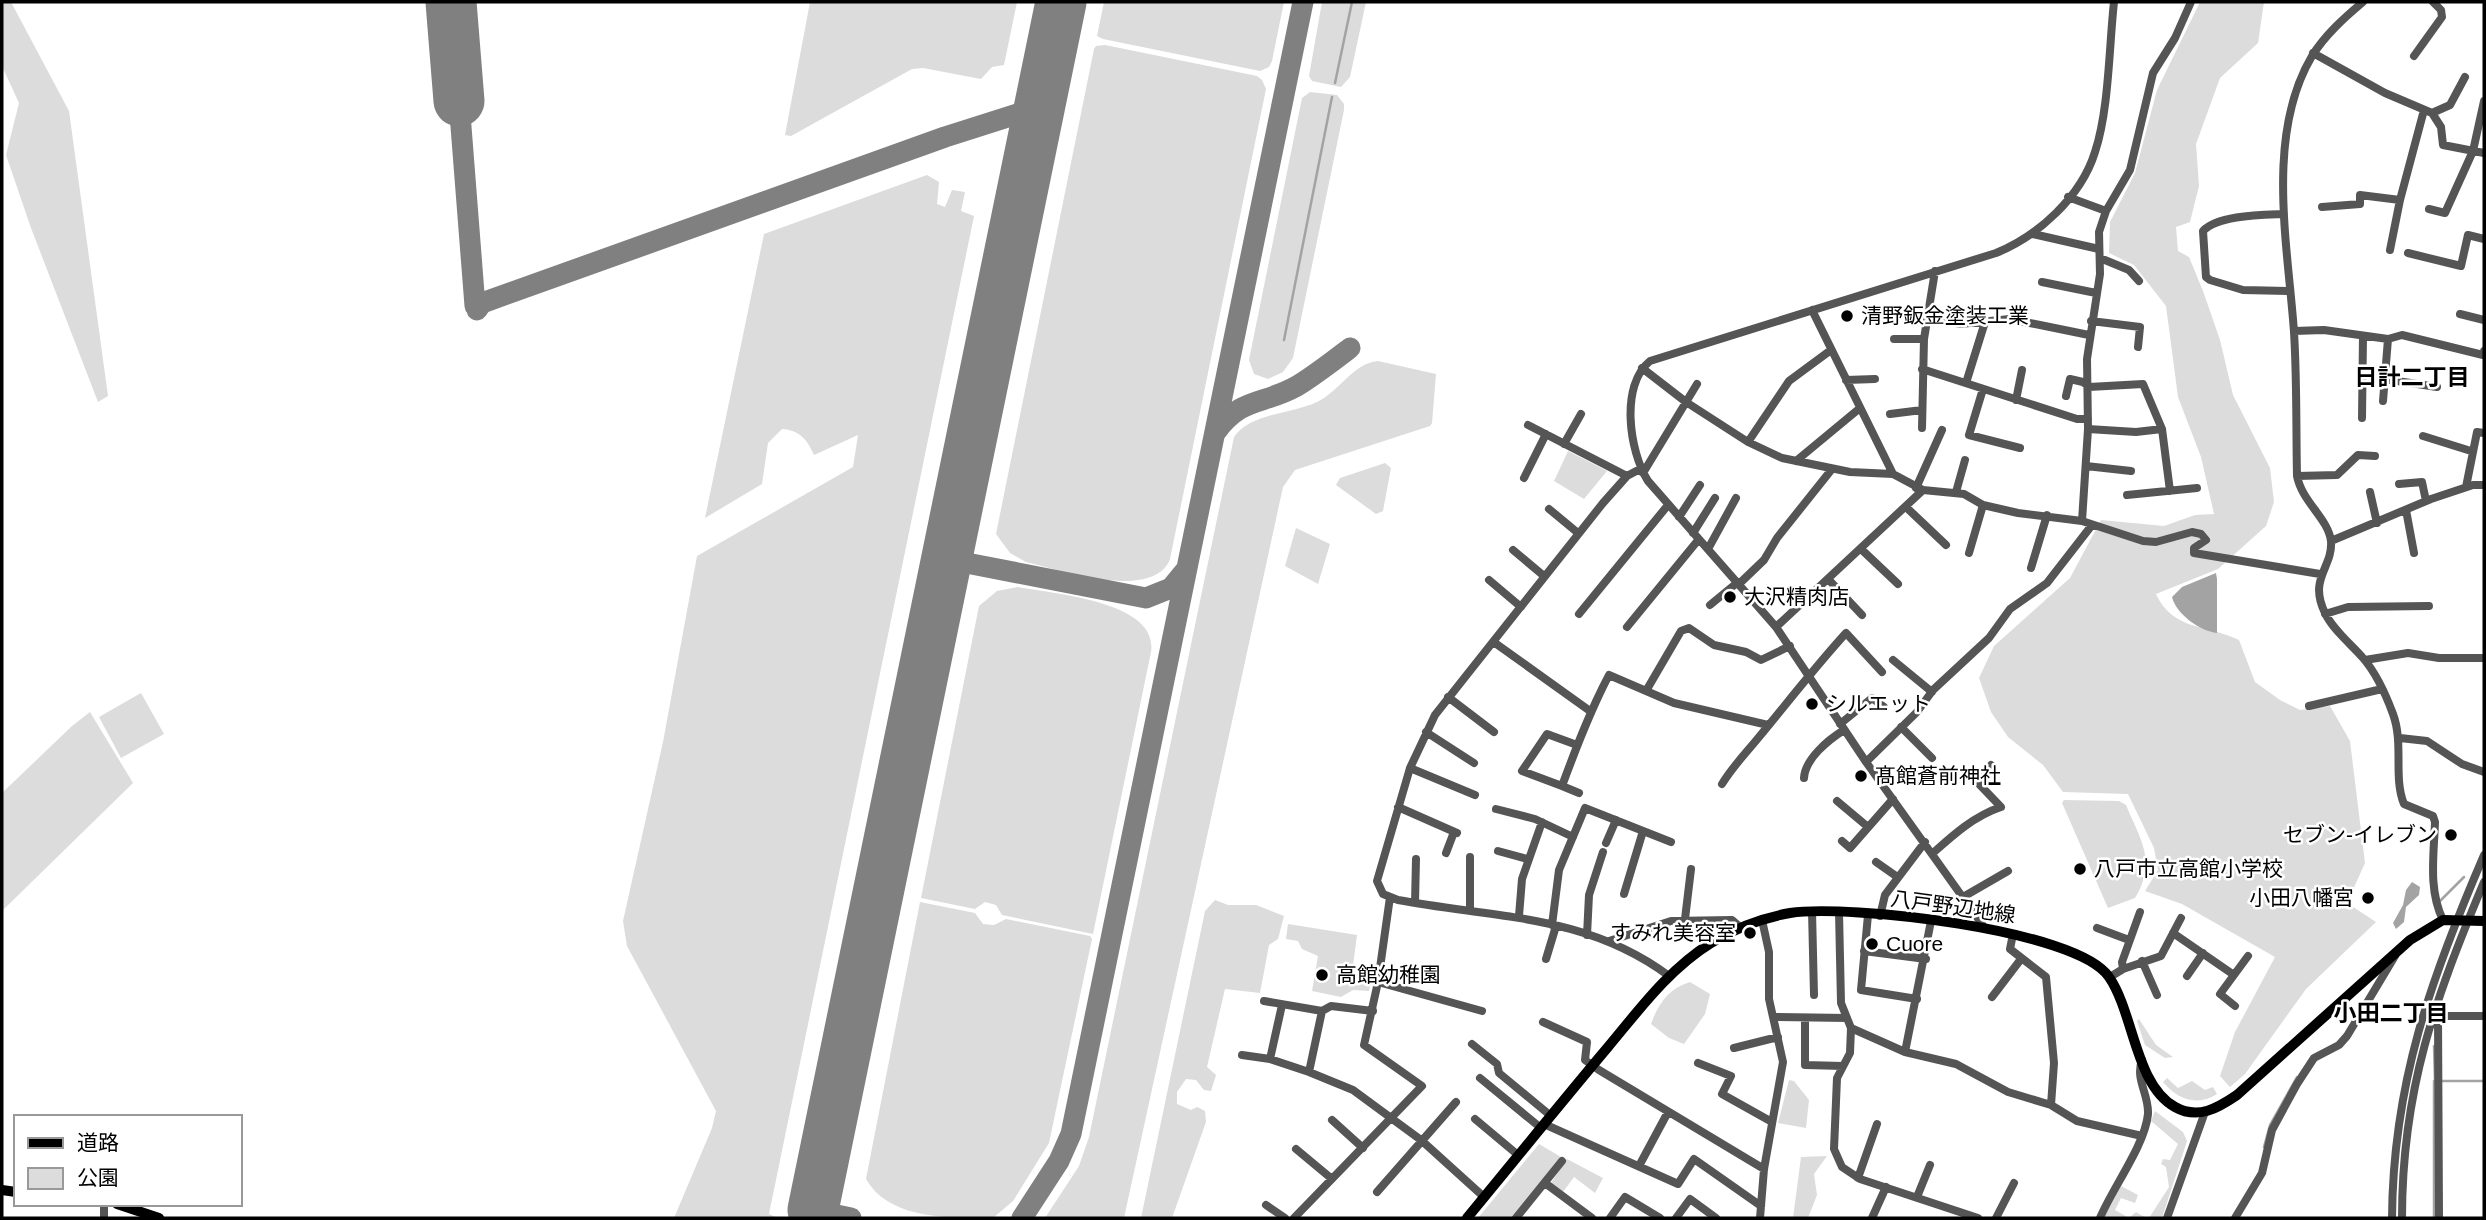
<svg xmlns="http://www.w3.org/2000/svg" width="2486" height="1220" font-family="Helvetica,'Noto Sans JP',sans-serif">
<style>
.green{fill:#dcdcdc}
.water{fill:#a3a3a3}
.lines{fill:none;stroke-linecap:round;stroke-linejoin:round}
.stream{stroke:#a3a3a3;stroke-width:2.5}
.taxiway{stroke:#808080;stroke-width:21}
.runway{stroke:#808080;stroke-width:51}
.minor{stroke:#555;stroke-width:8}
.major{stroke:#000;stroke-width:10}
.poi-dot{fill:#000;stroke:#fff;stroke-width:2.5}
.labels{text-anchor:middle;stroke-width:5;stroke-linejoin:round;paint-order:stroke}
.poi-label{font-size:21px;fill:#000;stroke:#fff;text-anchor:start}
.street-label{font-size:21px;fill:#000;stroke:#fff}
.neighbourhood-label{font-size:23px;font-weight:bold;fill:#000;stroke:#fff}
</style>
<rect width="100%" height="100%" fill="#fff"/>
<path class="green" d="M2 2H11L69 111 108 396 98 402 31 228 6 155 19 103 2 66Z
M810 2H1017L1004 65 992 67 981 79 923 68 912 69 791 136 785 135Z
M1104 2H1284L1272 61 1269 67 1260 71 1103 39 1097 36Z
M1322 2H1366L1350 77 1341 87 1312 81 1309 76Z
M2200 2H2264L2258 43 2220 78 2196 144 2199 186 2190 222 2176 227 2178 251 2189 257 2203 291 2220 340 2233 395 2270 468 2274 502 2266 526 2218 569 2156 594C2173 631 2206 624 2239 640L2255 682 2280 700 2300 710 2330 706 2350 741 2365 863 2347 903 2376 922 2306 989 2245 1074 2230 1087 2220 1076 2235 1032 2275 957 2182 904 2145 891 2158 870 2154 848 2128 794 2063 792 2043 765 2008 737 1991 712 1979 678 1994 646 2070 578 2101 520 2164 526 2195 515 2214 514 2201 457 2178 397 2166 306 2134 265 2109 253 2110 222 2135 173 2157 90Z
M1105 45 1257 76 1262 80 1266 89 1170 559C1153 602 1060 570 1026 562L1010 553 996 534 1094 49 1096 46Z
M1310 92 1337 95 1344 104V110L1293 358 1283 372 1268 379 1254 374 1249 360 1302 98Z
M927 175 939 182 937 204 945 207 952 190 965 192 961 211 974 216 769 1214 778 1218H674L712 1128 716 1111 627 946 623 921 663 742 697 556 853 467 858 435 814 455C807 439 799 430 782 429L768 443 762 484 705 518 764 234Z
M1378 361 1436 374 1432 423 1430 426 1295 470 1283 487 1124 1218H1045L1079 1166 1089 1137 1234 437C1250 413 1292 414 1317 402 1340 391 1353 363 1378 361Z
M1568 451 1607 471 1584 499 1554 481Z
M1385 463 1391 468 1383 511 1376 514 1336 485 1340 478Z
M1296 528 1330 544 1318 584 1285 566Z
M1018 587C1053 594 1159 601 1151 652L1093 934 1002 915 996 905 985 902 975 909 921 898 979 606 997 591Z
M141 693 164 734 121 758 99 717Z
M90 712 133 783 2 911V793L72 726Z
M2064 800 2119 801 2126 805C2141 841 2157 861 2135 898L2108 908 2062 803Z
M1215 900 1228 905H1256L1284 916 1278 939 1269 945 1260 993 1225 989 1207 1067 1216 1075 1211 1091 1204 1090 1196 1080 1186 1079 1177 1092V1104L1191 1110 1197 1107 1205 1111 1206 1122 1172 1218H1141L1205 911Z
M920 902 975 913 983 924 994 925 1006 919 1090 936 1092 939 1049 1143 1013 1201 993 1218C950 1218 889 1220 866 1179Z
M1288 924 1357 935 1352 973 1372 976 1369 991 1353 990 1341 997 1312 991 1318 956 1302 949 1298 941 1286 939Z
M1690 982 1710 994 1705 1014 1684 1044 1669 1038 1651 1024C1658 1004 1669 988 1690 982Z
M2139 1019 2156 1045 2173 1057 2165 1058 2145 1045 2137 1021Z
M2167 1078 2178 1088 2192 1081 2205 1090 2213 1087 2217 1094C2197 1107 2177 1099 2163 1082Z
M1789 1080 1794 1081 1809 1100 1806 1128 1778 1123Z
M2155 1111 2183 1132 2187 1141 2162 1218H2149L2169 1187 2166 1167 2161 1164 2163 1159 2170 1160 2178 1144 2151 1121Z
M1539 1144 1561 1157 1512 1218H1478Z
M1827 1156 1814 1174 1817 1195 1808 1218H1793L1801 1157Z
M1567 1159 1603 1178 1595 1193 1574 1177 1563 1192 1551 1183Z
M2121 1186 2138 1195 2135 1203 2121 1198 2115 1210 2129 1218 2136 1212 2146 1218H2104Z"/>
<path class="water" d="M2216 573 2217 579V633C2200 631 2176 614 2172 597L2182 587Z
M2412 882 2420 887 2419 895 2406 907 2404 922 2396 929 2393 923 2403 905 2406 890Z"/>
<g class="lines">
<path class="stream" d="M1335 83 1352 2
M1284 340 1332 97
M2440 901 2464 877
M2434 1046 2435 1081
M2442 1081H2484
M2264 1147 2270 1125 2297 1077
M2434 1218V1081"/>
<path class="taxiway" d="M459 101 475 306
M477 310 482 303 945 137 1039 107
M1215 433C1242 396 1261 406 1297 386 1315 375 1333 361 1350 348
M946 559 1146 598 1171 588 1185 571
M813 1210 851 1218
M1022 1218 1059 1161 1071 1134 1303 2"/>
<path class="runway" d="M451 2 459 101
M813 1210 1061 2"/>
<path class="minor" d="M2363 2C2344 18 2325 35 2312 56 2265 135 2288 246 2294 332 2297 380 2296 428 2297 476 2302 502 2328 518 2331 541 2333 568 2308 578 2325 613 2333 630 2351 644 2363 658 2377 674 2386 695 2393 714 2404 744 2393 777 2404 804L2433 816 2435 822C2434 854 2428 890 2443 920
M2313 53 2385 93 2432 113 2441 127 2443 145 2484 153
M2414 56 2442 17 2441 10 2433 2
M2432 113 2450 105 2465 77
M2068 197 2106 211
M2322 207 2360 204V195L2400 200 2424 110
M2429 209 2445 213 2473 151 2484 101
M2284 214C2262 215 2218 215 2203 231L2206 277 2210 280 2243 290 2288 291
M2033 234 2099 249
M2390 250 2400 200
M2408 253 2461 266 2468 235 2484 239
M2100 258 2129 270 2139 281
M2042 282 2096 293
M1812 310 1893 474
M2460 314 2484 320
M1928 316 1960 324 2010 319 2089 335
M2091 321 2140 327 2138 347
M2294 331 2324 330 2388 339 2402 335 2483 355 2484 351
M1894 339H1924
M1642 368 1686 402 1748 442 1782 458 1850 472 1893 474 1923 490 1964 494 1983 505 2018 513 2082 521 2143 541 2156 542 2192 532 2201 534 2206 540 2194 548V553L2320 574
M1922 369 2077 419H2088
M2384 379 2437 387
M1846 380 1875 379
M1966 383 1985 322
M1983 389 1969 435 2020 448
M2066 396 2070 379 2083 382 2089 387 2143 384 2162 429
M2016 400 2022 370
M2383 401 2388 339
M1890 414 1922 410
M2362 418 2363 336
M1528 425 1627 476
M1922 428 1924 339 1935 271
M2088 429 2136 432 2162 429 2170 491
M2423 436 2471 451
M1748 442 1789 381 1831 350
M1564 444 1581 414
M1796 461 1860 408
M2086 466 2131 471
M1640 469 1627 476 1603 503 1435 715 1410 768 1377 881 1383 894 1398 900C1494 918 1586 914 1669 976
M1643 473 1697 384
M2297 476 2337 475 2358 455 2375 456
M1524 478 1546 434
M2399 484 2422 482 2426 501
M2466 487 2477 432 2484 433
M1916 488 1942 430
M1956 492 1965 460
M2370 492 2377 523
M2127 495 2197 488
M1906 507 1946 545
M1549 509 1578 533
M2406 510 2414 553
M1679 517 1700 485
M2082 521 2088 429 2087 359 2100 274 2099 232 2106 211 2130 170 2153 73 2175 38 2191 2
M1693 533 1715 498
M2331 541 2431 499 2473 485H2484
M1708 549 1736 498
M1861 549 1898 584
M1513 550 1544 576
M1969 553 1983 505
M2031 568 2047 515
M1489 580 1521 607
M1829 580 1862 615
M1739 584 1764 560 1777 538 1832 469
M1710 605 1738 582
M1579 614 1668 505
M2325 614 2348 607 2429 606
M1627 627 1699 539
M1776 627 1923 490
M1495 643 1590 711
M1893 660 1932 692
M2365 660 2408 653 2439 658H2484
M1646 691 1681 631 1689 628 1714 645 1746 652 1761 660 1790 646
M1448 697 1494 732
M2309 706 2382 689
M1840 724 1872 698 1884 707
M1901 727 1932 758
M1426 732 1474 763
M2400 738 2427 741 2462 764 2484 772
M1577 745 1547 734 1522 771 1562 786C1576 748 1590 711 1609 675L1674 703 1768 725
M1866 762 1917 712 1933 690 1989 638 2010 609 2047 583 2092 525
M1410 768 1475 795
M1804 778C1805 759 1828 740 1844 730
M1722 784C1733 766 1746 753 1759 737 1788 702 1815 667 1846 633L1882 672
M1562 786 1579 793
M1837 801 1868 827
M1398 807 1457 833
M1496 809 1535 819 1573 837
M1842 841 1850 848 1893 799
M1606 843 1616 820
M1498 851 1527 859
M1446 853 1454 832
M1933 853C1953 835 1974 816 2001 807L1978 783 1991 765
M1876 862 1896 876
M1624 894 1643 831
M1963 897 2008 871
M1415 903 1416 859
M1470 909V857
M1812 911 1814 995
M1839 912 1841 1003 1851 1028 1905 1052 1956 1064 2008 1092 2051 1105 2077 1121 2142 1136
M1868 915 1861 990 1917 999
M1519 916 1522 879 1542 822
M1880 916 1885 895 1925 842
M1685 919 1691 869
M1552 925 1559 870 1585 808 1671 842
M1984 927 1866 762 1776 627 1648 481C1629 451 1620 385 1650 361L1996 253C2038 236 2081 197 2095 152 2109 110 2109 47 2114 2
M2097 928 2129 940
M2173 933 2234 975
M2013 934 2010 949 2046 977 2054 1063 2051 1105
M1587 935 1589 895 1603 852
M1609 941 1671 921 1732 920 1740 927
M1864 951 1926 959
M1546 959 1556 926
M2142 961 2157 995
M2123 969 2122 962 2140 912
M2187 976 2203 953
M2110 977 2123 969 2161 956 2181 918
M1378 982 1482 1011
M1992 997 2021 959
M1264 1001 1322 1011 1331 1006 1373 1011
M2235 1006 2220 994 2248 956
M2434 1008 2438 1016 2439 1218
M1322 1011 1309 1072 1353 1090 1421 1140 1484 1197
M2438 1016H2484
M1774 1017 1847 1018
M1805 1018V1065L1843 1066
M1543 1022 1587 1042 1585 1060 1599 1070 1764 1169
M1851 1028 1850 1053 1837 1078 1834 1149 1842 1167 1860 1179 1978 1218
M1472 1044 1497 1064 1499 1073 1551 1116
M1734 1048 1778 1037
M1905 1052 1931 921
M1242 1055 1270 1059 1309 1072
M1270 1059 1282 1005
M1698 1063 1731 1076 1722 1094 1772 1122
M1480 1078 1541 1128
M1475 1119 1518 1155
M1332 1120 1363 1148
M1544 1124 1678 1184 1694 1159 1761 1206
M1296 1149 1332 1179
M1639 1166 1668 1112
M1858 1178 1877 1124
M1545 1183 1592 1218
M1377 1192 1456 1102
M1917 1197 1930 1165
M1266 1205 1285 1218
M104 1218V1204
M1294 1218 1422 1086 1364 1045 1378 982 1390 897
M1516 1218 1562 1161
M1610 1218 1625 1197 1660 1218
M1676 1218 1690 1199 1716 1218
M1760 1218 1764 1169 1783 1062 1769 999V952L1762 920
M1872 1218 1886 1187
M1996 1218 2014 1183
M2100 1218C2113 1187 2145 1145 2148 1114 2149 1094 2135 1080 2142 1060
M2167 1218 2205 1112
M2235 1218 2262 1173 2272 1130 2297 1084 2314 1058 2339 1045 2347 1036 2395 956
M2392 1218C2393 1083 2431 978 2484 855
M2402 1218C2402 1089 2435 999 2484 882"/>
<path class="major" d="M2 1190 16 1192
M117 1204 159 1218
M1467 1218C1514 1161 1560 1104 1608 1047 1639 1010 1669 969 1711 943 1735 928 1762 918 1790 913 1846 904 2077 929 2109 977 2134 1013 2135 1085 2175 1107 2198 1120 2218 1108 2237 1095L2410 940 2443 920 2484 921"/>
</g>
<g class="poi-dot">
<circle cx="1847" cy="316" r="7"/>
<circle cx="1730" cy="597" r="7"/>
<circle cx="1812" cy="704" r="7"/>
<circle cx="1861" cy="776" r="7"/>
<circle cx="2451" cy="835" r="7"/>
<circle cx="2080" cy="869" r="7"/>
<circle cx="2368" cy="898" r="7"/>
<circle cx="1750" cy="933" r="7"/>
<circle cx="1872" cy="944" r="7"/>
<circle cx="1322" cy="975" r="7"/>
</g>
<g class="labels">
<g class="poi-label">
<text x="1861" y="323">清野鈑金塗装工業</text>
<text x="1744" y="604">大沢精肉店</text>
<text x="1826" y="711">シルエット</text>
<text x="1875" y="783">髙館蒼前神社</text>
<text x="2437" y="842" text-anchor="end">セブン-イレブン</text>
<text x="2094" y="876">八戸市立高館小学校</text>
<text x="2354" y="905" text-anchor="end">小田八幡宮</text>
<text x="1736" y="940" text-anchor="end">すみれ美容室</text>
<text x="1886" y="951">Cuore</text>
<text x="1336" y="982">高館幼稚園</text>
</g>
<g class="street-label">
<text transform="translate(1953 907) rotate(8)" y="7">八戸野辺地線</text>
</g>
<g class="neighbourhood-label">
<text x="2412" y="385">日計二丁目</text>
<text x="2391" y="1021">小田二丁目</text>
</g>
</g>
<rect width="2486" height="1220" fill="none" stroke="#000000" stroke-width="7"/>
<rect x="14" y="1115" width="228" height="91" fill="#ffffff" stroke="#999999" stroke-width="2"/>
<rect x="28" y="1138" width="35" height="10" fill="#000000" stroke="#999999" stroke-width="2"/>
<text x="77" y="1150" font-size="21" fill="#000000">道路</text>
<rect x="28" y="1168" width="35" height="21" fill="#dcdcdc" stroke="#999999" stroke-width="2"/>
<text x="77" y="1185" font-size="21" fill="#000000">公園</text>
</svg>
